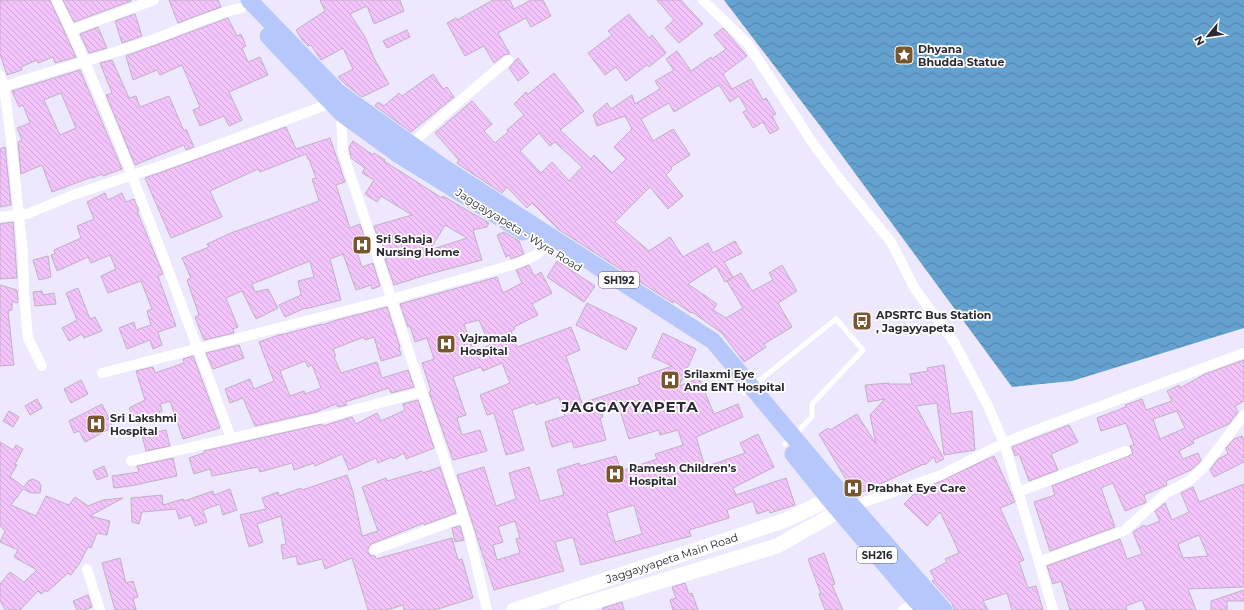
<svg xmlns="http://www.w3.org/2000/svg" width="1244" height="610" font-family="Montserrat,sans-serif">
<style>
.water{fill:url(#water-waves)}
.building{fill:url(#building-back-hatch);stroke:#c0b0c2;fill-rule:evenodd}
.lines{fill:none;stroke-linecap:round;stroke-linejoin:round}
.lane{stroke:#fff;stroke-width:5}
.street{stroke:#fff;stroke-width:10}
.secondary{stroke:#fff;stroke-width:15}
.primary{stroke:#b6c8fb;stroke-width:17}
.labels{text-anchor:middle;stroke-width:3.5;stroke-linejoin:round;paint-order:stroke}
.shield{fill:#fff;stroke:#6a686e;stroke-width:1}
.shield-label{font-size:10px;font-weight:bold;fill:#2a2830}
.poi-label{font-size:11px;font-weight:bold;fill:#2a2830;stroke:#fff;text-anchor:start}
.street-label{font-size:11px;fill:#2a2830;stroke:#fff}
.district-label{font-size:15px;font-weight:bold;letter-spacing:1px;fill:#2a2830;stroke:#fff}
</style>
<defs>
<pattern id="water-waves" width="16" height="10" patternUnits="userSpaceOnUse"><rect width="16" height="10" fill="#65a1ce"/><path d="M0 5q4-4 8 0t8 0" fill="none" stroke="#5383a8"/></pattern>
<pattern id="building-back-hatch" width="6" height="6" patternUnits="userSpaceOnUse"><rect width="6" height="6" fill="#f3c3fb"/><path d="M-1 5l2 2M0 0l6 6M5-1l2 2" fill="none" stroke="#d0a8d7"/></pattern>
</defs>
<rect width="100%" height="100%" fill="#ede8fe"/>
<path class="water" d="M724 0H1244V328L1072 381 1012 387 824 131Z"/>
<path class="building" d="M3 0H50L76 57 55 63 53 57 38 63 37 60 21 67 22 70 7 75 0 54V1Z
M63 0H131V1L74 22Z
M169 0H218L221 7 178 23Z
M320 0H400L404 11 374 24 367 6 350 14 365 37 375 60 389 84 362 97 345 84 338 77 353 69 343 48 321 60 311 45 308 46 303 41 296 30 325 11Z
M493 0H510L514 9 531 0H543L551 16 531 27 526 18 498 33 510 54 504 55 494 63 484 46 465 56 447 23 456 18 457 20Z
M657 0H681L703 24 679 43 665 28 674 20Z
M135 14 142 36 122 43 115 21Z
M629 14 649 38 652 35 666 53 649 67 647 65 626 81 616 67 605 75 588 53 612 35 608 31Z
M228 18 237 36 241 34 246 46 242 48 248 62 260 57 268 75 229 92 242 120 229 126 224 116 200 126 193 110 200 107 182 65 160 75 157 70 133 80 126 56Z
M98 27 107 48 89 53 80 34Z
M723 28 747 56 723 74 732 89 751 79 763 100 766 98 776 114 772 116 779 129 770 134 763 122 753 128 743 112 747 110 739 96 730 102 719 85 674 112 669 103 641 119 653 141 673 129 690 155 671 167 672 169 666 175 683 196 668 209 650 187 615 222 649 251 670 237 683 257 708 243 713 253 735 241 742 253 724 262 733 277 725 282 716 266 688 284 717 304 713 310 726 318 743 308 727 281 741 273 752 291 773 280 769 273 782 265 797 291 778 303 792 327 764 344 766 347 744 362 722 333 692 312 691 313 674 301 673 303 558 229 532 203 527 208 507 187 502 193 467 170 457 163 459 160 435 133 472 101 492 124 484 131 495 143 508 132 507 130 524 115 514 104 526 92 528 94 554 73 584 111 560 130 591 159 594 155 612 173 626 159 614 147 632 129 625 116 597 126 593 115 607 103 611 109 632 95 635 104 660 89 655 81 674 70 666 59 677 51 691 71 711 57 712 59 726 49 714 35ZM539 133 550 146 555 142 582 167 569 181 552 162 541 173 520 151Z
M407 30 410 37 387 48 383 41Z
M518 58 529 73 518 81 509 68Z
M112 60 129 98 136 96 140 107 169 96 184 131 186 129 194 147 186 150 184 145 135 165 106 95 112 93 100 63Z
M80 70 122 169 103 176 102 174 92 178V177L52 192 42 165 21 174 18 142 22 140 17 128 30 123 23 105 19 107 12 91ZM61 93 76 128 60 135 44 100Z
M433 74 443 89 447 87 454 97 411 132 375 106 378 102 384 106 399 93 402 96Z
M286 127 296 149 330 138 345 182 336 185 350 228 360 224 368 248 357 252 362 267 373 263 380 286 372 289 371 285 356 290 343 254 330 259 341 300 305 309V308L285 317 279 305 301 295 298 281 314 277 310 261 252 284 255 292 268 289 278 308 256 319 242 291 226 298 238 327 233 329 234 333 204 340 195 317 199 315 187 280 191 278 182 258 209 247 207 244 231 233 319 201 312 179 316 178 309 159H308L306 154 260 172 258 169 210 191 222 217 171 238 145 178Z
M353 141 373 155 374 153 385 160 384 161 442 198 443 196 489 223 487 227 473 230 482 260 426 275 394 285 385 259H387L382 243 380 244 374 226 412 215 381 196 377 202 365 194 374 180 362 173 365 168 351 158 349 147ZM445 225 467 238 430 250Z
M5 147 11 205 0 207V149Z
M105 193 108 200 122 193 126 202 134 199 139 211H137L163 274 158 276 176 326 158 332 162 345 153 349 150 340 127 349 119 328 134 322 136 330 151 325 147 311 152 309 141 281 108 293 101 276 116 269 110 255 91 263 88 257 57 271 51 255 55 254 54 250 81 238 77 226 94 219 87 202Z
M13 222 17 278 0 279V224Z
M504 232 519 241 524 254 511 259 510 255 506 257 497 235Z
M48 256 51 277 39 280 33 260Z
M557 261 595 286 584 302 547 277Z
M529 265 534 276 541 272 552 293 532 304 538 315 514 327 515 329 511 331 517 347 571 327 580 350 566 356 582 403 640 384 638 378 672 366 652 357 663 333 696 349 679 386 699 378 714 414 738 404 743 417 696 437 705 467 745 453 740 443 758 434 774 467 733 488 736 495 786 478 795 505 770 513 769 510 757 514 753 501 727 510 729 518 689 530 691 536 581 565 573 537 555 542 564 571 494 590 457 475 484 467 496 506 516 499 509 473 529 467 540 501 564 495 557 470 579 463 580 466 616 456 621 471 657 459 655 454 683 445 678 430 660 435 659 430 629 439 619 407 602 413 603 417 600 418 606 440 574 448 572 441 552 447 545 422 565 416 559 397 536 405 535 402 512 410 524 450 506 455 494 413 487 415 480 395 510 383 502 363 483 371 481 367 453 377 466 415 457 418 462 435 480 430 487 451 453 460 429 392 431 391 422 363 434 359 427 338 415 342 410 326 408 327 400 304 497 277 503 293 522 283 516 270ZM479 320 490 345 474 352 464 324ZM634 505 642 534 615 542 607 513ZM515 521 520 538 516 539 520 553 497 560 493 545 503 542 498 527Z
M0 285 17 290 18 301 17 303 12 301V310L8 311 14 365 0 366Z
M78 288 90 319 95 317 102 331 84 338 82 334 69 341 62 328 77 320 66 293Z
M42 291 43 295 54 293 56 304 35 306 33 292Z
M587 303 637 328 626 350 576 325Z
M387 307 400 347H399L401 355 381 361 374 337 365 340 364 337 333 349 336 356 334 357 341 373 377 362 382 378 408 370 414 387 391 393 389 388 345 402 347 405 338 407 336 404 316 412 255 426 243 398 230 403 225 389 250 379 254 389 274 381 259 342 279 335 285 334 322 324V325L337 320ZM305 361 308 367 312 365 321 388 305 394 304 391 290 396 280 371Z
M239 345 244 358 213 369 206 353Z
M193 356 220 428 183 439 170 401 160 404 162 411 138 424 129 408 145 400 136 371 153 367 155 373 184 363 183 359Z
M1244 360V401L1235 406 1238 412 1229 424 1193 440 1194 443 1179 451 1183 459 1198 453 1201 460 1199 463 1191 470 1166 481 1167 485 1144 495 1146 502 1145 503 1125 511 1113 483 1101 488 1115 527 1050 551 1034 502 1055 495 1052 486 1133 454 1130 446 1134 445 1126 423 1101 431 1097 418 1126 407 1125 405 1142 399 1146 410 1172 401 1167 391 1179 385 1180 388 1205 374ZM1177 411 1185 428 1160 439 1153 419Z
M944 365 951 414 972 411 975 450 944 455 937 403 916 406 944 459 936 463 934 457 925 465 924 464 856 495 845 482 847 481 819 434 828 428 830 430 857 414 876 444 870 415 885 399 868 402 865 385 889 383V384H912L910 374 928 371 927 368Z
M81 380 88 394 71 403 64 389Z
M37 399 42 408 30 415 25 406Z
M418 400 434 448 406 459 404 453 393 459 392 457 378 463 376 458 349 470 342 454 315 466 314 463 294 470 292 463 260 472 258 467 212 476 210 469 194 474 189 458 204 453V451L322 424 323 426 352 417 356 424 377 413 381 421 405 410 403 404Z
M102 404 113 427 85 442 79 431 74 433 69 421Z
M9 411 19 417 13 427 3 421Z
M1069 425 1078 442 1051 454 1058 470 1029 481 1019 454 1015 456 1012 447Z
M166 430 170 446 146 451 142 435Z
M1242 436 1244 441V462L1214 477 1210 470 1218 459 1228 454 1226 448 1234 439Z
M0 442 13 450 16 445 23 449 15 464 17 465 10 477 24 487 28 481 33 479 39 482 41 486 40 493H31L23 489 11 505 36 516 46 496 69 505 75 497 88 506 103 500 123 498 90 516 110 521 107 535 97 533 91 548 88 547 79 564 71 575 68 573 47 592 46 590 41 594 38 591 20 610H5L0 600V584L10 572 24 582 37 570 14 557 18 550 0 542 5 531 0 526Z
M994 456 1015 502 1000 508 1024 560 1019 562 1028 588 1036 586 1043 610H1012L1007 593 983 601 988 610H954L952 603 932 581 935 579 930 571 947 562 945 559 959 553 954 541 940 512 927 526 904 504 914 494 916 495 930 486Z
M173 458 177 476 130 486 114 488 112 476 139 472 137 466Z
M104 466 108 476 97 480 93 471Z
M440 467 456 513 424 525V523L371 544 368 549V552L370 555 375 556 376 559 452 538 458 560 462 559 473 598 435 610H404L403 605 387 610H368L352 558 325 569 322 559 298 565 296 556 283 559 281 545 286 544 281 516 257 524 263 542 249 547 240 515 266 509 262 498 278 492 279 496 301 488 302 490 347 475 353 492 362 536 378 531 362 487 386 478 387 481 422 471 423 473Z
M1244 484V587L1188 589 1196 610H1146L1142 600 1126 606 1127 610H1070L1061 581 1053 584 1047 566 1120 539 1127 559 1142 554 1133 532 1144 525 1145 527 1160 521 1155 511 1165 503 1172 520 1189 512 1181 493 1193 487 1199 502ZM1199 535 1208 556 1183 558 1178 544Z
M230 489 237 510 223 515 220 504 203 510 207 522 195 526 191 515 179 519 176 509 142 512 139 524 132 522 131 498 162 495 163 505 183 499 184 501 213 491 214 495Z
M460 526 464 540 455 542 452 528Z
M824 553 835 584 832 585 843 610H825L819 594H821L808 559Z
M120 558 126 583 133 581 138 597 133 598 136 610H115L102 563Z
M685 583 689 594 692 593 698 610H673L670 600 676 598 672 587Z
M1244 590V601H1227V610H1211V601Z
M88 595 92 607 84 610H77L73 601Z
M622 602 624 610H603V608Z"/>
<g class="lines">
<path class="lane" d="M744 393 836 319 863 350 812 404V417L785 444"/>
<path class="street" d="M56 0C80 45 97 92 117 138 157 237 194 338 231 438
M703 0 748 44 814 145 838 177 891 242 915 289 954 342 988 406 1004 443 1053 610
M72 30 154 0
M0 75 4 87 11 139 23 254 24 294 28 338 42 366
M0 88C49 71 100 58 149 41 180 30 209 15 241 8
M341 113 343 153 469 533 487 610
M408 147 448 111 508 60
M0 217 27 214 73 195 166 164 332 103
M102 373 392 299 519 263 536 255 546 247
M131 461 330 416 422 392
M1018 492 1126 451
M848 508 941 475 1004 443 1036 430 1244 353
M374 550 464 517
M1039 562 1124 531 1166 493 1189 481 1204 467 1244 415
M87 569 100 610
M903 610 916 601"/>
<path class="secondary" d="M514 610 786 520 829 499
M566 610 777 546 839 511"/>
<path class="primary" d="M249 0 338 92 440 165 713 341 822 471 944 610
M268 36 341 113 399 155 523 232
M793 454 829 499 916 601 926 610"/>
</g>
<defs>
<g id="sight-square" transform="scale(1)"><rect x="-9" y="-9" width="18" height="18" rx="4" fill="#79562e" stroke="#fff"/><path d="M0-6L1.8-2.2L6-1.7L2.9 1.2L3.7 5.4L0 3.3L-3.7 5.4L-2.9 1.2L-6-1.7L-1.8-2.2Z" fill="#fff"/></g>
<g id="hospital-square" transform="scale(1)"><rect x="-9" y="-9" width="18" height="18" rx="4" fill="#79562e" stroke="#fff"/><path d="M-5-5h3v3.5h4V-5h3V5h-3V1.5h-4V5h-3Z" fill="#fff"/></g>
<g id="bus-square" transform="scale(1)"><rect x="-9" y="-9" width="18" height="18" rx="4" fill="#79562e" stroke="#fff"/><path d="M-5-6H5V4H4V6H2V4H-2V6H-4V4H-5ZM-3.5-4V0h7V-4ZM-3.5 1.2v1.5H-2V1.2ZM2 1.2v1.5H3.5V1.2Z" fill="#fff"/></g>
</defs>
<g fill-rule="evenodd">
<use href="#sight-square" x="904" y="55"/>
<use href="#hospital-square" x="362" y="245"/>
<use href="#bus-square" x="862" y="321"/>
<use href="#hospital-square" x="446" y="344"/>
<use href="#hospital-square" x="670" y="380"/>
<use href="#hospital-square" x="96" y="424"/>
<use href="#hospital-square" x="615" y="474"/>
<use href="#hospital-square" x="853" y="488"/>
</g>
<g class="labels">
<g class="shield">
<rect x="599" y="272" width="40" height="16" rx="3"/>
<rect x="857" y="547" width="40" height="16" rx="3"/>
</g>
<g class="shield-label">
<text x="619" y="284">SH192</text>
<text x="877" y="559">SH216</text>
</g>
<g class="poi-label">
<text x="918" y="53">Dhyana<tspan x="918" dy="13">Bhudda Statue</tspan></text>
<text x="376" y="243">Sri Sahaja<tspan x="376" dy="13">Nursing Home</tspan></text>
<text x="876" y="319">APSRTC Bus Station<tspan x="876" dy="13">, Jagayyapeta</tspan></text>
<text x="460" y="342">Vajramala<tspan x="460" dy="13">Hospital</tspan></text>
<text x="684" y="378">Srilaxmi Eye<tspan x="684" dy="13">And ENT Hospital</tspan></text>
<text x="110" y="422">Sri Lakshmi<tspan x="110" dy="13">Hospital</tspan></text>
<text x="629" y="472">Ramesh Children's<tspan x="629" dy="13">Hospital</tspan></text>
<text x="867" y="492">Prabhat Eye Care</text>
</g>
<g class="street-label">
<text transform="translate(519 230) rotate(32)" y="4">Jaggayyapeta - Wyra Road</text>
<text transform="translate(672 558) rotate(-18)" y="4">Jaggayyapeta Main Road</text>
</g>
<g class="district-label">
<text x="630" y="412">JAGGAYYAPETA</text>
</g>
</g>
<g transform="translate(1208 36) rotate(241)" stroke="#ffffff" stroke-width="3" paint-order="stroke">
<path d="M0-3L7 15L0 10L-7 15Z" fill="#2a2830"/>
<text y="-6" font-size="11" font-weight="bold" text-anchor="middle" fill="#2a2830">N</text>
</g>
</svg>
